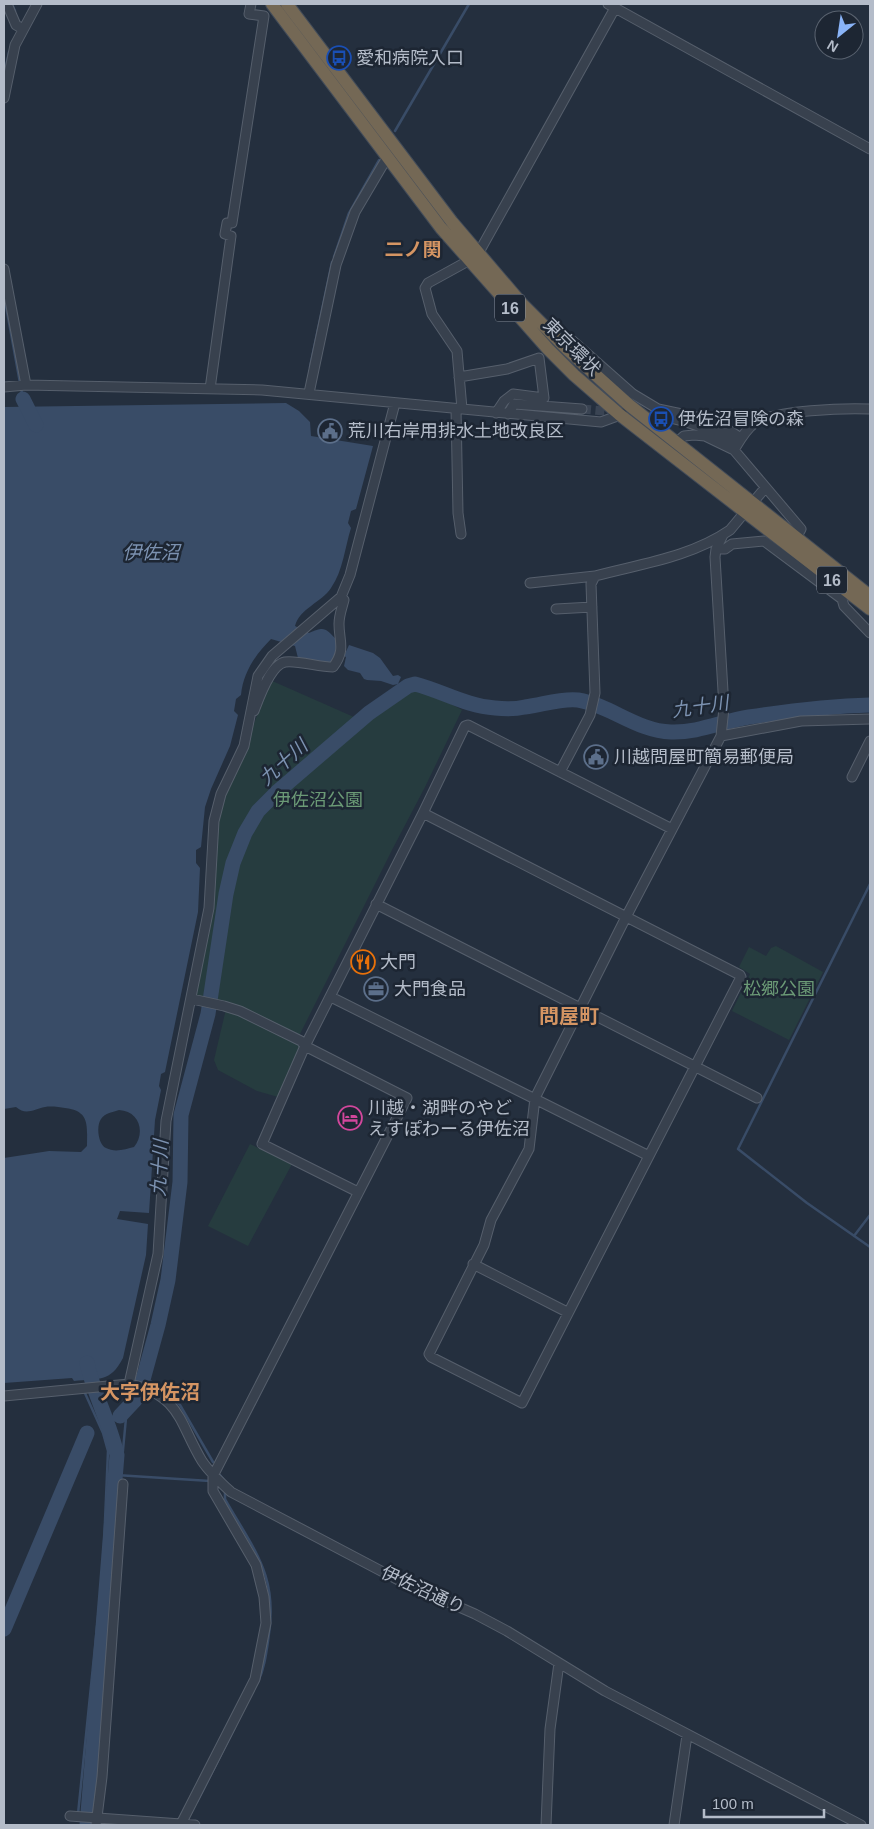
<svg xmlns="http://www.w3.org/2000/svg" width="874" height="1829" font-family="Helvetica,'Noto Sans JP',sans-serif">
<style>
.green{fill:#263c3f}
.water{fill:#394c67;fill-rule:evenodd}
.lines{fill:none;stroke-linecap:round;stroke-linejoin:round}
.stream{stroke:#394c67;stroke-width:2.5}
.river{stroke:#394c67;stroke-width:15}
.minor-tunnel{stroke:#3a4453;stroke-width:9;stroke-dasharray:9 4.5;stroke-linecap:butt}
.minor-casing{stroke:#565f6c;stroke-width:11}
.highway-casing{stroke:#434c59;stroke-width:14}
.minor{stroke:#38414e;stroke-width:9}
.highway{stroke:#746855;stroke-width:12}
.labels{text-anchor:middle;stroke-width:5;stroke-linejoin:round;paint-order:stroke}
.shield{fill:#1d2633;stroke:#878f9c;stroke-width:1}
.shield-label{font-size:16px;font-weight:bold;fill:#b4bcc9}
.poi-label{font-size:18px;fill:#b4bcc9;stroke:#1d2633;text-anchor:start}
.street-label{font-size:18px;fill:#b4bcc9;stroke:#1d2633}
.park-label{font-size:18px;fill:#6b9a76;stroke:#1d2633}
.neighbourhood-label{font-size:19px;font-weight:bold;fill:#d59563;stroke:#1d2633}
.water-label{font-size:19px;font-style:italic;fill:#7c92b1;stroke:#1d2633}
.quarter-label{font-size:20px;font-weight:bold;fill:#d59563;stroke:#1d2633}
</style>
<rect width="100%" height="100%" fill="#242f3e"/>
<path class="green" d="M270 680 363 721C380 708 401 688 424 689L462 710 425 787 392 850 300 1034 296 1036 196 996 212 919 216 826 225 794 247 743Z
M776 946 823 972 789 1040 732 1011 750 974 739 967 749 947 766 956 771 948Z
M226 1009 236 1012 299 1044 301 1051 278 1097 257 1091 218 1070 214 1060Z
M250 1144 292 1164 248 1246 208 1226Z"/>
<path class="water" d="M286 403 299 411 310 422 311 436 373 446 356 509 351 511 348 523 351 528C345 547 343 571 331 588 321 603 300 608 295 626L309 633C325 626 325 628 337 640L334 660 329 663 298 658 295 646 271 639C255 655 243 673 241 695L236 699 234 711 238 715 230 746 211 789 205 807 201 847 196 850V863L200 868 198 912 165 1072 161 1074 159 1086 161 1090 155 1120 149 1213 120 1211 117 1219 148 1224 146 1255 123 1358C110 1383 99 1378 74 1381L72 1378 4 1383V1158L49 1151 81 1152 87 1146C87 1125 90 1111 65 1108 59 1107 51 1106 45 1107 34 1109 26 1116 16 1107L4 1109V407ZM119 1110C139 1111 146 1132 134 1147 126 1149 115 1153 106 1148 98 1144 96 1126 101 1119 105 1113 113 1112 119 1110Z
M349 645 373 653 380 658 393 676 398 675 401 677 398 684 393 685 381 681 367 680 364 679 360 673 348 670 344 666 346 657 344 656Z"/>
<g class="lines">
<path class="stream" d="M12 4 15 11
M4 76 9 52
M395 131 469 4
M334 257 349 213 379 160
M4 295 20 383
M310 367 332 262
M21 388 23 399
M870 884 738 1149 807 1203 870 1247
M854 1236 870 1215
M144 1376 180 1405 213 1462
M116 1475 210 1481
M220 1475 224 1480
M120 1482 126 1418 135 1400
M225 1490V1499C255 1552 279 1576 268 1641 266 1655 264 1669 258 1682
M197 1802 234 1729
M78 1814 103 1568 108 1451 103 1433 84 1391
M91 1825 109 1622"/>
<path class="river" d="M23 399 36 425
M87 1363C94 1395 110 1423 117 1455L87 1825
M120 1416 135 1400 144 1376 158 1325 168 1280 180 1182 181 1115 208 1014 226 894 233 863 245 833 258 811 277 792 369 713 408 686 415 684C442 691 466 706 495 708 504 709 516 709 525 707 542 705 561 698 578 700 610 705 637 731 671 732 698 733 723 721 749 717 789 711 830 706 870 705
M4 1629 87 1433"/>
<path class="minor-tunnel" d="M582 409 666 417"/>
<g class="minor-casing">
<path id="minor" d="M7 4 16 25 23 29
M608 4 870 149
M4 98 15 45 37 4
M478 254 615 8
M4 269 26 385
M568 350 573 341 633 394 658 409 696 417 725 428 741 438
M459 377 507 369 539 358 544 398 513 394 504 401 496 413
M4 387 26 385 262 390 601 422 620 415 622 413
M210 389 231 236 225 234 227 223H232L264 16 249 14 251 4
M309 393 336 265 355 212 388 156
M456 409 458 513 461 534
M462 409 457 351 432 314 425 288 428 283 468 261
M508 414 514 404 582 409
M666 417C692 422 714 431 738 443
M676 443 684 436 694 435 705 436 734 450 801 529 796 538
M734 450C740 440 746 429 755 423 776 410 845 408 870 409
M716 549H725L732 544 764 541 842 599 844 606 870 633
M530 583 595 576
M556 609 592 607
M254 711C259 698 270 665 285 662 297 660 319 667 333 667 346 650 339 641 339 624 339 615 342 608 344 600L341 597
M721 736 801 721 870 719
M560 772 590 715 595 693 591 584 595 576C640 564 691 557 730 530L765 488
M852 777 870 741
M423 813 740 975 741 977 522 1403 431 1357 429 1354 484 1245 491 1220 529 1149 535 1098 626 917 721 736 724 708 715 557 716 549 723 535
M376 904 757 1098
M331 997 649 1156
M358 1192 262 1144 305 1046 423 813 465 726 468 725 672 829
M473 1264 567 1312
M129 1384 158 1254 166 1121 209 908 214 821 221 794 244 746 258 676 272 656 341 597 350 575 395 403
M4 1396 129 1384C181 1395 179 1423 202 1461 210 1473 220 1482 231 1492L402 1582 475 1614 507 1631 605 1691 861 1825
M70 1816 195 1825
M181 1824 255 1679 266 1623 264 1597 256 1565 213 1491V1476L407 1098 305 1046 301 1041 240 1011 224 1006 192 999
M96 1825 102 1777 123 1484
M546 1825 550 1729 559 1663
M674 1825 687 1735"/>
</g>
<g class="highway-casing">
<path id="highway" d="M272 4 441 228 548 349 574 375 620 415 870 609
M287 4 452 222 522 304 568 350 629 405 870 596"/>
</g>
<use href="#minor" class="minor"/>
<use href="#highway" class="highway"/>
</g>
<defs>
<g id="bus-ring" transform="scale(1.25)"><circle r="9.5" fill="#1d2633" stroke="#1a4fb4" stroke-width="1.5"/><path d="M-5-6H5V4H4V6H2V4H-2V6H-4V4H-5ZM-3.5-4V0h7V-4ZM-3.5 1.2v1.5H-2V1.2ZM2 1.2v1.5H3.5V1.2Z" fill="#1a4fb4"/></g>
<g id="civic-ring" transform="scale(1.25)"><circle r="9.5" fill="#1d2633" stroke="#5c6f8a" stroke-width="1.5"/><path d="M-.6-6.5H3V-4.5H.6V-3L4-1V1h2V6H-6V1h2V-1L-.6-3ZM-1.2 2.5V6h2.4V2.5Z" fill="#5c6f8a"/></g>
<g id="restaurant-ring" transform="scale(1.25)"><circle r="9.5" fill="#1d2633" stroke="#e8710a" stroke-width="1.5"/><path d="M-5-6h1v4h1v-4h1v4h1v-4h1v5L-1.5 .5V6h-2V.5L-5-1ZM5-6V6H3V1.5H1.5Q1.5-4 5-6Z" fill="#e8710a"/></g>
<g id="office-ring" transform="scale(1.25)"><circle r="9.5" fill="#1d2633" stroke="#5c6f8a" stroke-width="1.5"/><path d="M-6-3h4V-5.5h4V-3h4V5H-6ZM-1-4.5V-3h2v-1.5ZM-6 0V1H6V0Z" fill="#5c6f8a"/></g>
<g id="hotel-ring" transform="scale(1.25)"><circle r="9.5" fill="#1d2633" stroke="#d1479c" stroke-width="1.5"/><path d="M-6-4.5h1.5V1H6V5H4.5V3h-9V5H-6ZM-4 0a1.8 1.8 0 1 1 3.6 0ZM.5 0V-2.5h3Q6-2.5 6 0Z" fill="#d1479c"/></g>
</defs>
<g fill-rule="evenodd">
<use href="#bus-ring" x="339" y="58"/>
<use href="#bus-ring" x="661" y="419"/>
<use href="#civic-ring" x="330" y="431"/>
<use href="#civic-ring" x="596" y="757"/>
<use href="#restaurant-ring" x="363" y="962"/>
<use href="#office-ring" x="376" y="989"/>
<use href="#hotel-ring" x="350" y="1118"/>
</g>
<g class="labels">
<g class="shield">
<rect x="495" y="294.5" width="30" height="27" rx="4"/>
<rect x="817" y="566.5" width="30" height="27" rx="4"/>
</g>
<g class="shield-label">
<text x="510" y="314">16</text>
<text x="832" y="586">16</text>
</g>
<g class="poi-label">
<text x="356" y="64">愛和病院入口</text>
<text x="678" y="425">伊佐沼冒険の森</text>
<text x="348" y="437">荒川右岸用排水土地改良区</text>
<text x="614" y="763">川越問屋町簡易郵便局</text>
<text x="380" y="968">大門</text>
<text x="394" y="995">大門食品</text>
<text x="368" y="1114">川越・湖畔のやど<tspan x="368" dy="21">えすぽわーる伊佐沼</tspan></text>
</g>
<g class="street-label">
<text transform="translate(572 347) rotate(45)" y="6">東京環状</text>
<text transform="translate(423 1590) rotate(25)" y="6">伊佐沼通り</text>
</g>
<g class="park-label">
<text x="318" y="806">伊佐沼公園</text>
<text x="779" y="995">松郷公園</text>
</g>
<g class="neighbourhood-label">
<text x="413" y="256">二ノ関</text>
</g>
<g class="water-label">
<text x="151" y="559">伊佐沼</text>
<text transform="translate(700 706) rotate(-8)" y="7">九十川</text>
<text transform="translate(283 762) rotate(-42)" y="7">九十川</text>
<text transform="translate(159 1168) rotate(-87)" y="7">九十川</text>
</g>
<g class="quarter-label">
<text x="569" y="1023">問屋町</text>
<text x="150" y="1399">大字伊佐沼</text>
</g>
</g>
<rect width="874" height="1829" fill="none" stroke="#b4bcc9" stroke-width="10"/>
<g transform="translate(839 35) rotate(210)"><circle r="24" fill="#1d2633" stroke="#59626f"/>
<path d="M0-4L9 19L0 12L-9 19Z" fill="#8ab4f8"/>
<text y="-8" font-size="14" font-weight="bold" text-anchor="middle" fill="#b4bcc9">N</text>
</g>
<path d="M704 1809v8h120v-8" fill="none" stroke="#b4bcc9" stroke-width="2.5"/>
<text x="712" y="1809" font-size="15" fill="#b4bcc9" stroke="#1d2633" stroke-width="4" paint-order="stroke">100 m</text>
</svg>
